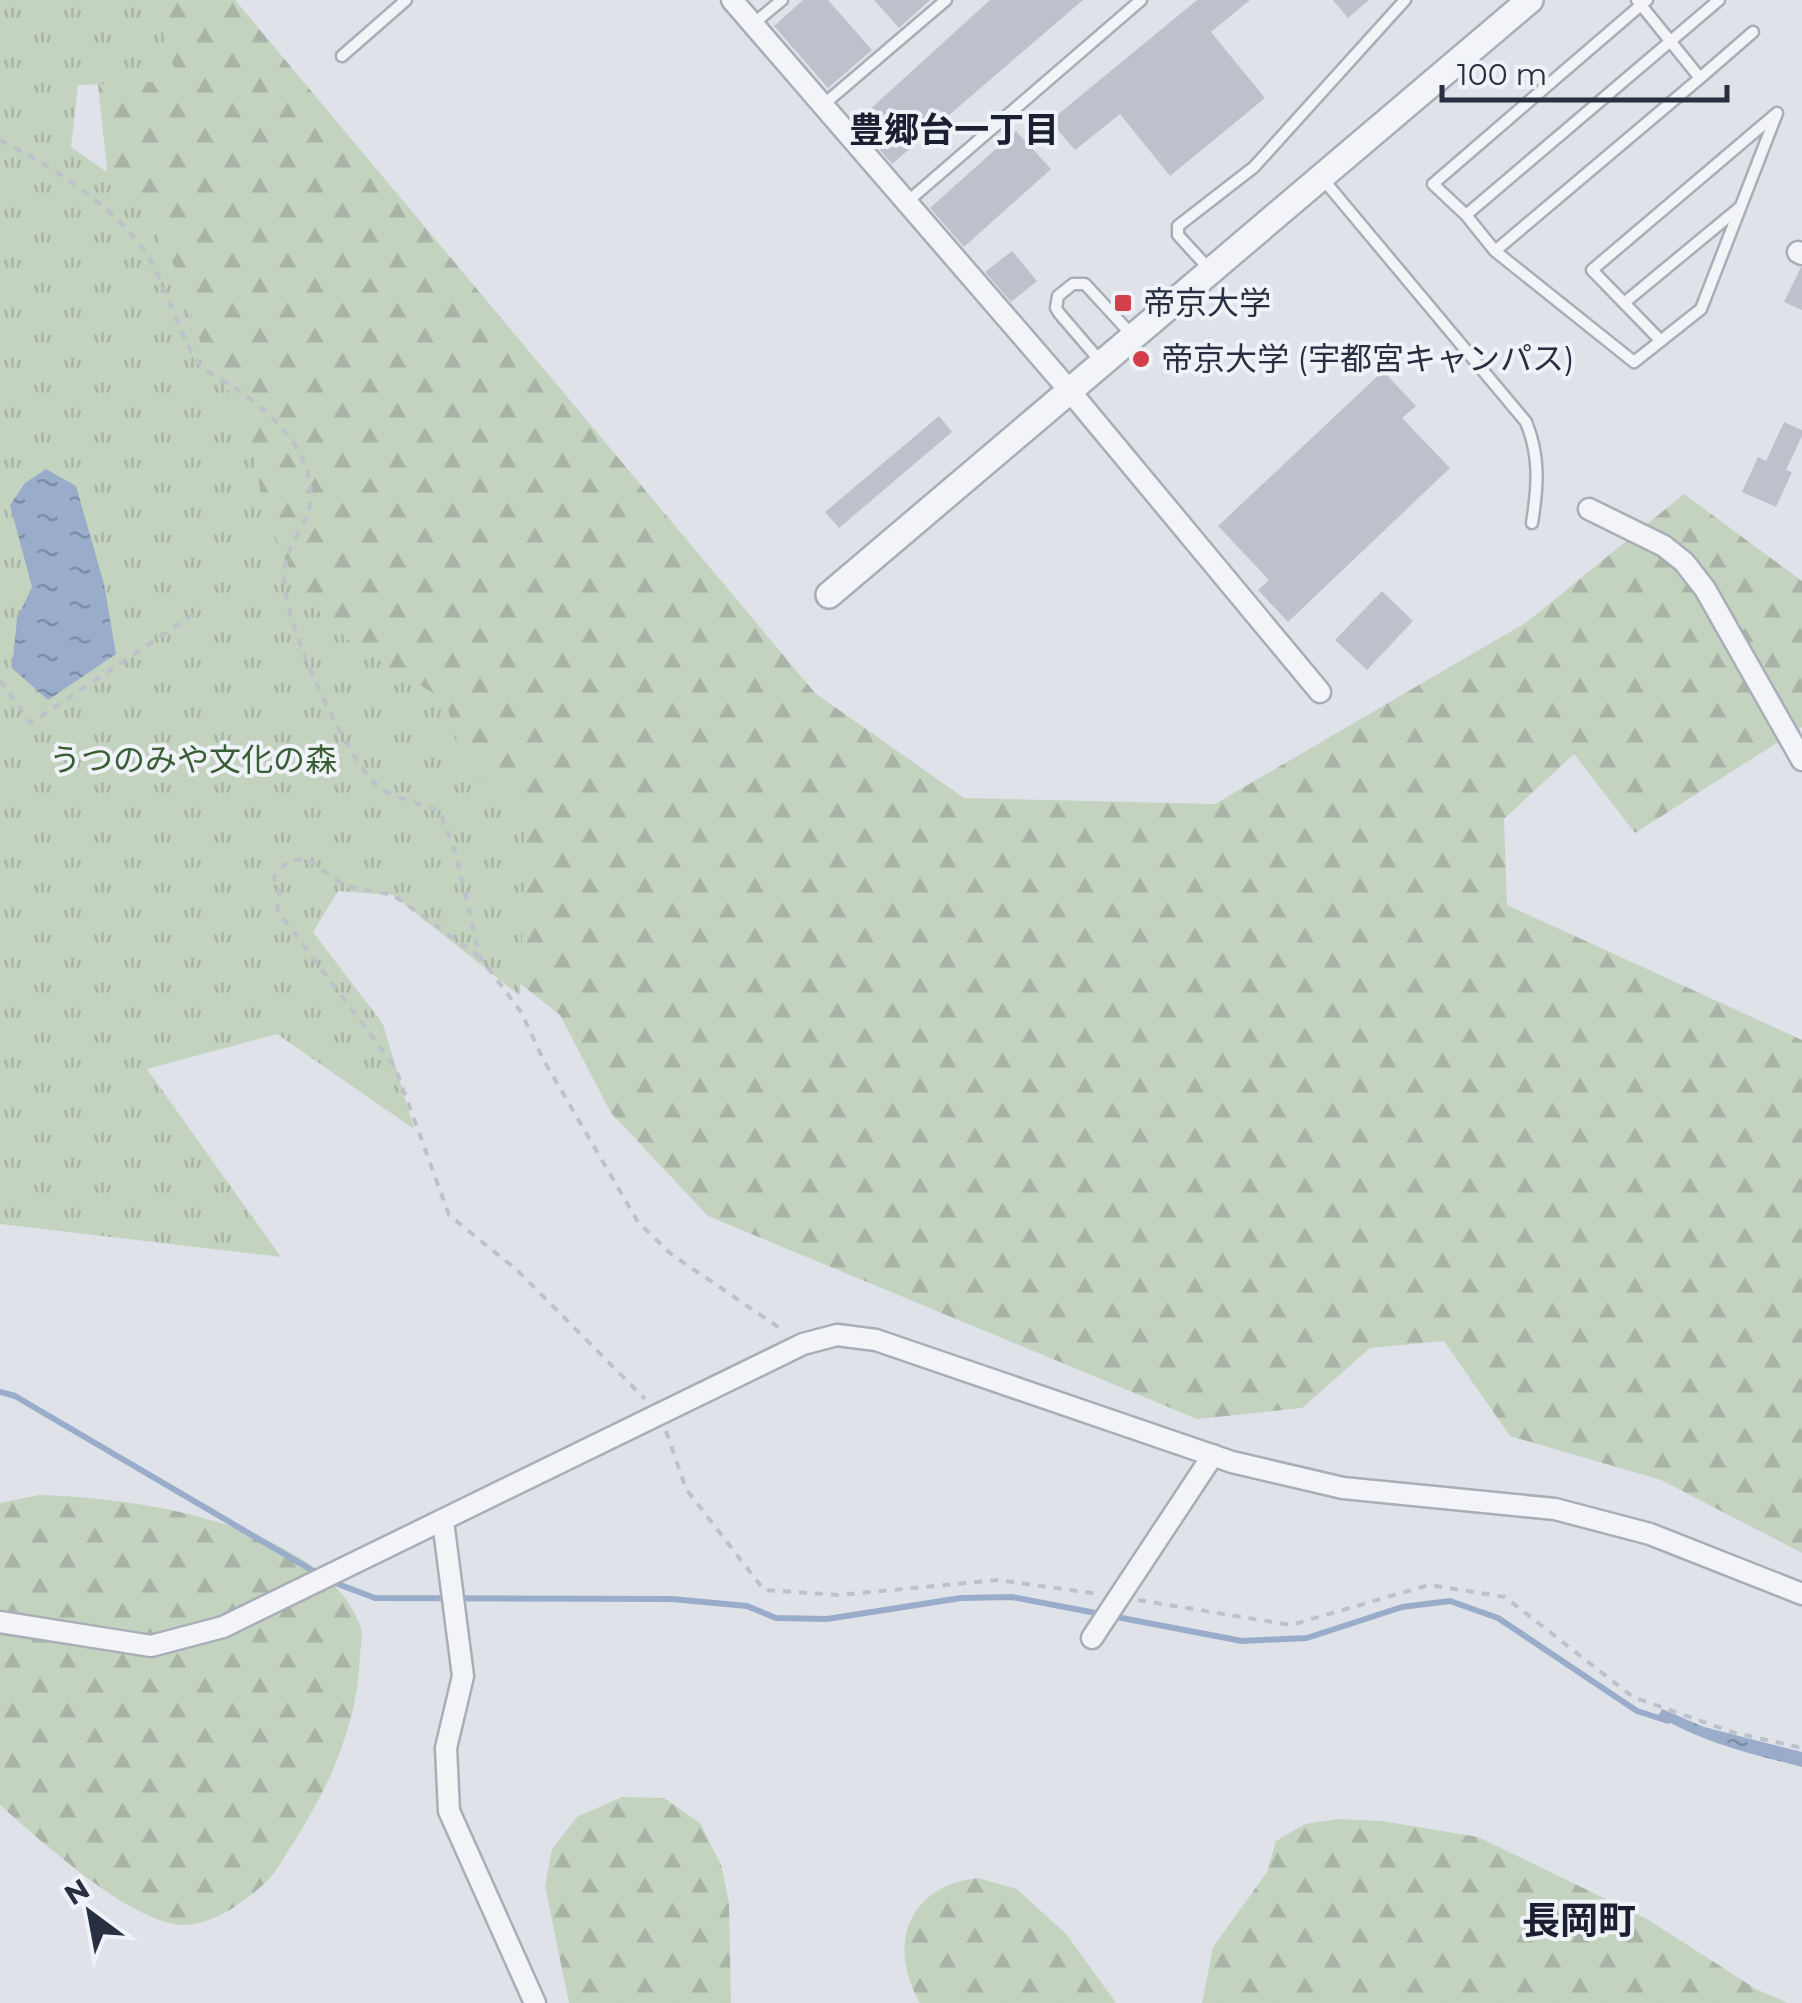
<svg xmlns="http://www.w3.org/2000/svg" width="1802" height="2003" font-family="Montserrat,'Noto Sans JP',sans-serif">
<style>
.forest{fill:url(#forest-firs)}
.park{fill:url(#park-tufts)}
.water{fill:url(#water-ripples)}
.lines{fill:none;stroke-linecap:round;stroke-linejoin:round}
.stream{stroke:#99adcb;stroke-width:6}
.building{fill:#bcc1cc}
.service-casing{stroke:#a8adb7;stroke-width:15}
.minor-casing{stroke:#a8adb7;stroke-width:25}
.tertiary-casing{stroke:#a8adb7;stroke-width:30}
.path{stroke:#bdc1c8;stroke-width:4;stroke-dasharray:8 8;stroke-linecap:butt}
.service{stroke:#f2f4f7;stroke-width:10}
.minor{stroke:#f2f4f7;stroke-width:20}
.tertiary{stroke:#f2f4f7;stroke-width:25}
.poi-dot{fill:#d33f4b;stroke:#eff2f7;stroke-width:4}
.labels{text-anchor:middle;stroke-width:8;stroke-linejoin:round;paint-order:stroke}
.poi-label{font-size:32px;fill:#282f41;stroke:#eff2f7;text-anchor:start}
.park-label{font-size:32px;fill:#395d34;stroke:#eff2f7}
.neighbourhood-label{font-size:35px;font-weight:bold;fill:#1a2032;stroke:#eff2f7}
.quarter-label{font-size:38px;font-weight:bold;fill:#1a2032;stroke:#eff2f7}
</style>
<defs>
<pattern id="forest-firs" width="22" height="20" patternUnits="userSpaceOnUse" patternTransform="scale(2.5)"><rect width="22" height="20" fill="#c4d3c0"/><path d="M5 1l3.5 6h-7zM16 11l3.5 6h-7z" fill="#a8b5a6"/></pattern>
<pattern id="park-tufts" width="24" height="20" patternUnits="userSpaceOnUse" patternTransform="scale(2.5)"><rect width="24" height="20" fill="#c4d3c0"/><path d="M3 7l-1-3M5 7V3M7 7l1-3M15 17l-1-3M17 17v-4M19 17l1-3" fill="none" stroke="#a8b5a6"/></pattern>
<pattern id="water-ripples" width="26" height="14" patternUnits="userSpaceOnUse" patternTransform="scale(2.5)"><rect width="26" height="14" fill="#99adcb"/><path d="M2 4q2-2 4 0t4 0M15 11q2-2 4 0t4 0" fill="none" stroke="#7d8da6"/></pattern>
</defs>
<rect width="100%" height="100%" fill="#dfe3e9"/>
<path class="forest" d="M89 0H235L815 693 964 798 1215 804 1527 622 1684 494 1802 581V727L1635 833 1574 754 1504 819 1507 905 1802 1040V1553L1661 1480 1510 1436 1444 1341 1370 1348 1302 1408 1197 1419 708 1216 611 1113 560 1015 202 732 143 510Z
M39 1495C134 1497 321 1524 360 1625 363 1634 361 1646 360 1655 358 1724 329 1788 292 1845 284 1856 277 1872 266 1882 242 1904 208 1930 174 1924 121 1914 41 1841 0 1805V1503Z
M622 1797 664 1798 700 1823 721 1865 729 1902 731 2003H569L545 1886 552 1849 577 1817Z
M1337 1819 1382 1821 1478 1837 1647 1919 1756 1989 1788 2003H1202L1213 1947 1267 1872 1276 1841 1305 1824Z
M978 1878 1017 1889 1067 1935 1116 2003H920C886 1945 909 1885 978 1878Z"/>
<path class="park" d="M0 0H153L178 81 78 85 71 147 133 190 177 271 205 357 249 422 264 513 301 593 352 644 446 701 465 773 527 799 520 996 393 895 338 891 313 932 383 1024 414 1129 277 1034 147 1069 281 1257 0 1224Z"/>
<path class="water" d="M46 469 76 486 104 584 116 654 48 700 12 668 17 619 32 587 10 505 25 483Z
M1662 1709 1704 1727 1802 1752V1767C1752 1754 1703 1743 1658 1716Z"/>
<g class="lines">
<path class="stream" d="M0 1392 15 1396 320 1575
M330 1581 375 1598 672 1599 747 1606 776 1618 827 1619 961 1598 1012 1597 1242 1641 1307 1638 1402 1607 1450 1601 1498 1618 1637 1711 1668 1721"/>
</g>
<path class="building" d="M803 0H828L872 50 828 88 774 26Z
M874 0H930L899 28Z
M990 0H1083L892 164 856 122Z
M1197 0H1250L1211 32 1265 98 1170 176 1120 114 1075 150 1050 121Z
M1333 0H1369L1348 18Z
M1016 131 1051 169 964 247 930 208Z
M1012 251 1037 281 1011 302 985 272Z
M1801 267 1802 268V310L1784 302Z
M1383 371 1416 406 1402 418 1450 468 1288 622 1258 590 1269 580 1218 526Z
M939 416 952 432 839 528 825 512Z
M1784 422 1802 430V436L1786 470 1792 472 1776 507 1742 492 1758 457 1766 461Z
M1382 591 1413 621 1367 670 1335 640Z"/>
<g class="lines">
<g class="service-casing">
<path id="service" d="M1637 0 1641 5 1700 78 1495 251 1466 215 1433 184 1641 5 1647 0
M753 24 782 0
M342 56 406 0
M1700 78 1753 32
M823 105 946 0
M1322 178 1526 422C1540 456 1538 486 1532 523
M907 202 1141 0
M1466 215 1719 0
M1495 251 1634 362 1701 309 1777 113 1592 270 1661 341
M1210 270 1178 235V226L1254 167 1405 0
M1624 303 1739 208
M1101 362 1059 313 1056 308 1058 296 1073 284H1085L1131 334"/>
</g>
<g class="minor-casing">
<path id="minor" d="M732 0 1069 390 1320 692
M1798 252 1802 254
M1589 509 1664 546 1684 562 1705 589 1802 760
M443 1521 463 1676 446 1748 449 1811 535 2003
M0 1622 151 1646 223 1627 803 1344 837 1335 876 1340 1232 1462 1343 1488 1555 1509 1650 1534 1802 1594
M1092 1638 1213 1455"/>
</g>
<g class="tertiary-casing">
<path id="tertiary" d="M829 595 1530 0"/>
</g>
<path class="path" d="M0 140C54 167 127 213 155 269 169 296 182 341 200 365 207 373 222 379 231 385 261 406 294 432 306 468 324 521 286 531 284 575 281 618 345 758 378 786 393 799 422 802 440 812L455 851 480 957 521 1012 543 1059 638 1222 671 1254 784 1331
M0 680 31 723 197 612
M480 957 393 895 345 886 308 859 289 860 274 877 280 893 277 910 395 1067 449 1215 518 1271 645 1399
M666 1431 686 1489 764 1590 840 1595 998 1580 1099 1594
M1138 1600 1291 1625 1429 1585 1505 1597 1633 1697 1732 1732 1802 1748"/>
<use href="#service" class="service"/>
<use href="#minor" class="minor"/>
<use href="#tertiary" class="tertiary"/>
</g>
<g class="poi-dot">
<rect x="1113" y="293" width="20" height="20" rx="5"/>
<circle cx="1141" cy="359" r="10"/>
</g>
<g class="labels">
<g class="poi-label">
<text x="1143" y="314">帝京大学</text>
<text x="1161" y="370">帝京大学 (宇都宮キャンパス)</text>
</g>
<g class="park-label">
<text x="193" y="771">うつのみや文化の森</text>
</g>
<g class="neighbourhood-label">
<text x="954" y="142">豊郷台一丁目</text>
</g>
<g class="quarter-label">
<text x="1579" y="1934">長岡町</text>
</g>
</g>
<g transform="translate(90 1913) rotate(328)" stroke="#eff2f7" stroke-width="8" paint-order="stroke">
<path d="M0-8L18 38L0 25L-18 38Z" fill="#282f41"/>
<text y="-15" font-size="28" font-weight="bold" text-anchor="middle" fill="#282f41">N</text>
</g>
<path d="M1442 85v15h285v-15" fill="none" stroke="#282f41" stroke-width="5"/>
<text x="1457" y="85" font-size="30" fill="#282f41" stroke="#eff2f7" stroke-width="8" paint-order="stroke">100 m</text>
</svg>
